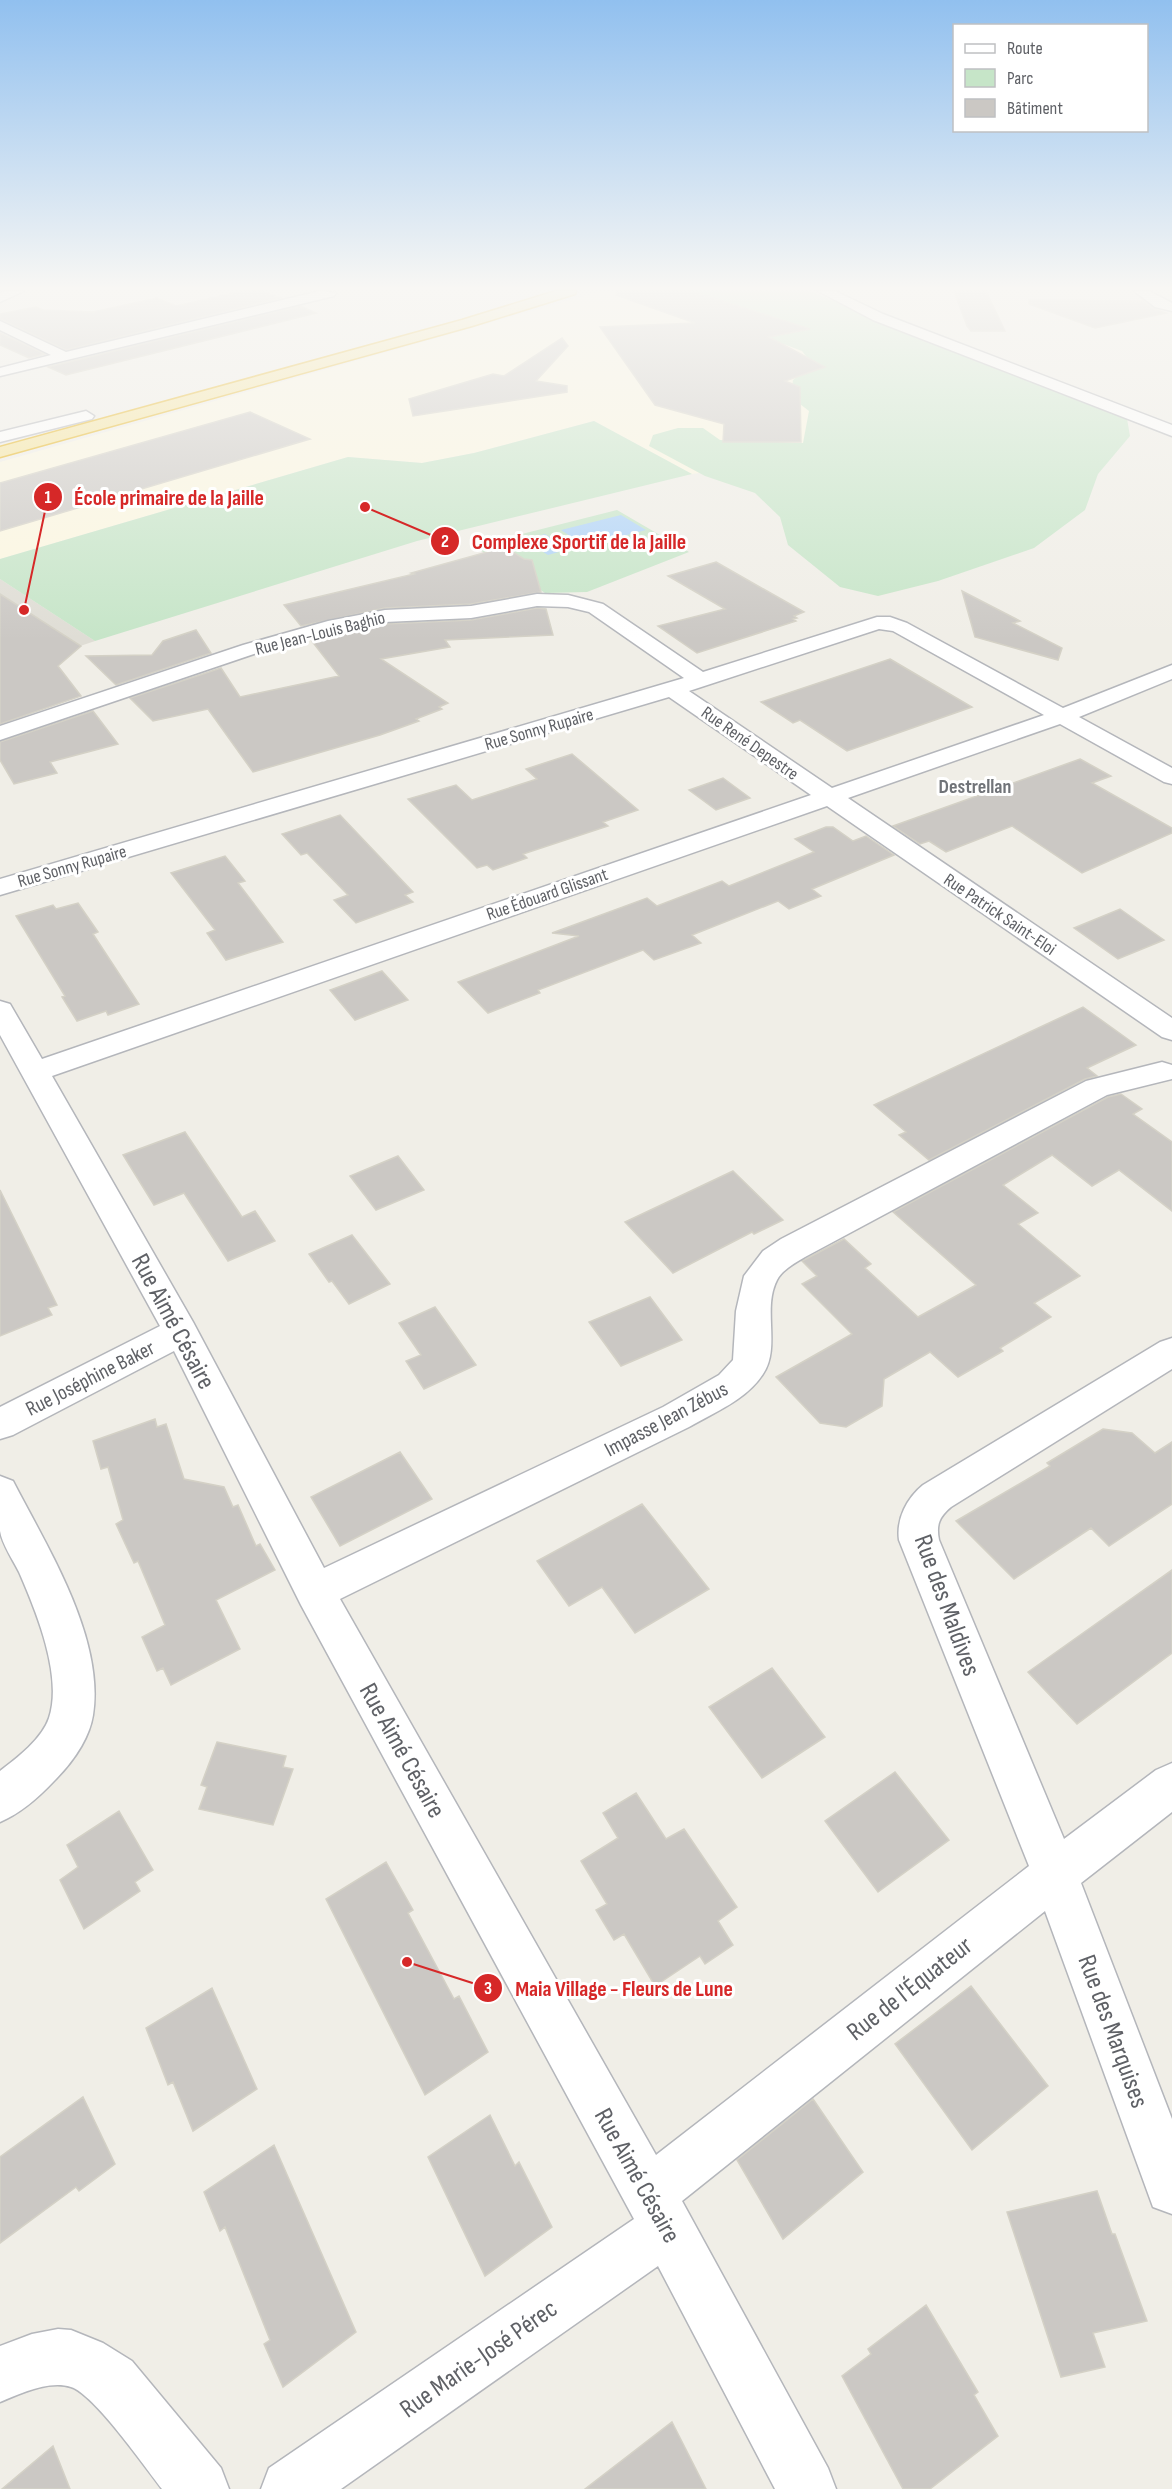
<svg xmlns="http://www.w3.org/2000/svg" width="1172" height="2489" font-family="'Sofia Sans Condensed',sans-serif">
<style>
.commercial{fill:#fcf7e0}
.education{fill:#dfddd5}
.green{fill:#c6e5c8}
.water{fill:#aed3f9}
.building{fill:#cbc8c4;stroke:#d4d1c6;stroke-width:1.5}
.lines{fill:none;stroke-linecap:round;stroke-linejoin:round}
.minor-casing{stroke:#b4b6bb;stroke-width:3}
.highway-casing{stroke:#e7b210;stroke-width:3}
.minor{fill:#fff;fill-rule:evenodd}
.highway{fill:#f6e498;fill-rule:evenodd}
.labels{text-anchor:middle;stroke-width:6;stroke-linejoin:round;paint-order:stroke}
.far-street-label{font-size:18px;fill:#5f6166;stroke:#fff}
.far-quarter-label{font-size:20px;font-weight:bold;fill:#707378;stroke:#fff}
.street-label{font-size:21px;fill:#5f6166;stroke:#fff}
.near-street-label{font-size:26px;fill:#5f6166;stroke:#fff}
.leader{fill:none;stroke:#d62828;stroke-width:2}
.callout-dot{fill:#d62828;stroke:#fff;stroke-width:2}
.mark-label{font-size:18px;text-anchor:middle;font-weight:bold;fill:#fff}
.callout-label{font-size:22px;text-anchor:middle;font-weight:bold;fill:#d62828;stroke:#fff;stroke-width:6;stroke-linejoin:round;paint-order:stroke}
</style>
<rect width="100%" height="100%" fill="#f0eee7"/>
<path class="commercial" d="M602 291H656L852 365 843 454 692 474 594 421 474 453 422 463 348 457 0 559V462Z"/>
<path class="education" d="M0 579 95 641 0 673Z"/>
<path class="green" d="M643 291H810L932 342 1113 401 1126 413 1130 436 1098 474 1085 510 1034 548 938 581 878 596 840 587 788 545 780 517 755 493 705 476 649 446 653 435 678 428H703L720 440 803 443 809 411 791 397 793 380 812 364 802 351Z
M594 421 692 474 417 541 95 641 0 579V559L348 457 422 463 474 453Z
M617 510 689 552 587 592 545 593 474 546Z"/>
<path class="water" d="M621 515 646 530 585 546 561 530Z
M545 534 569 549 548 555 525 540Z"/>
<path class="building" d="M243 291H262L280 298 66 350 0 319V314L36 307 43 310 93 312 157 298 176 306Z
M617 291H692L810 329 769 337 825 367 785 381 800 387 801 442H723L724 424 655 405 600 327 695 323 616 295Z
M954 291H986L1005 331H971L967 326Z
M1029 300 1143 301 1154 309 1166 313 1095 328 1029 304Z
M300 306 316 313 66 375 48 367Z
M0 333 45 354 29 358 0 345Z
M562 338 568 346 536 381 567 386V392L413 416 409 399 493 374 504 376Z
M250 412 310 439 0 531V483Z
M505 547 524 559 532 560 541 592 471 604 385 608 301 626 284 605 414 574 411 573Z
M716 562 804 612 794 616 797 618 793 619 796 621 697 653 658 626 725 609 668 576Z
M962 591 1020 621 1013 623 1062 648 1058 660 975 637Z
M0 594 81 646 58 666 81 696 0 724Z
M537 608 546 609 553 635 445 640 450 647 381 659 448 703 439 707 442 709 416 719 419 721 380 735 253 772 208 709 153 721 130 698 221 668 240 697 339 676 311 640 385 624 471 620Z
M196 630 211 653 116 685 86 656 152 655 163 641Z
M890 659 972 707 847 751 800 720 793 723 761 702Z
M93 711 118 744 50 762 57 773 14 784 0 760V742Z
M572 754 638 810 603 822 608 826 523 854 527 858 493 870 487 865 477 868 408 799 456 785 472 800 537 779 526 769Z
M1080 759 1111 776 1092 783 1172 828V833L1082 873 1012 826 946 852 929 841 920 844 893 826Z
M723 778 750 798 716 810 689 790Z
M340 815 413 892 405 895 413 902 356 923 334 900 348 895 307 853 301 855 282 834Z
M826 827H833L853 841 866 836 894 855 812 889 821 896 789 909 778 901 692 935 701 943 654 960 643 950 538 990 540 993 488 1013 458 982 579 936 552 933 647 898 657 906 722 881 729 886 814 852 795 839Z
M225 856 245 881 238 883 283 942 226 960 207 933 215 930 171 873Z
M78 903 98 932 93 934 139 1004 108 1015 106 1011 77 1021 62 997 65 996 16 916 53 905 56 909Z
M1120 909 1164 940 1118 959 1074 928Z
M382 971 408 1000 355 1020 330 990Z
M1083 1007 1136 1045 1087 1068 1097 1076 1085 1079 929 1160 899 1135 906 1132 874 1105Z
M1121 1094 1142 1109 1133 1114 1172 1142V1211L1119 1170 1092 1186 1052 1155 1003 1185 1038 1213 1018 1224 1080 1276 1034 1303 1051 1317 1000 1348 1003 1351 958 1377 930 1352 884 1379 882 1406 846 1427 820 1423 776 1377 852 1334 802 1284 817 1276 802 1261 844 1239 871 1264 865 1268 918 1317 976 1285 893 1212 1108 1097Z
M185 1132 242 1217 255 1211 275 1241 228 1261 184 1193 154 1205 123 1155Z
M398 1156 424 1190 376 1210 350 1176Z
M733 1171 783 1220 754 1234 752 1232 673 1273 625 1222Z
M0 1190 57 1305 48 1308 52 1315 0 1336Z
M352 1235 390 1284 349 1304 332 1281 329 1282 309 1254Z
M650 1297 682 1340 621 1366 589 1322Z
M435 1307 476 1365 424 1389 406 1361 421 1355 399 1323Z
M155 1419 157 1427 166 1424 184 1479 224 1487 233 1507 238 1505 256 1546 260 1544 275 1570 216 1600 240 1649 171 1685 163 1668 157 1671 142 1637 165 1625 138 1561 134 1563 116 1524 123 1520 108 1467 101 1469 93 1441Z
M1103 1429 1132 1433 1155 1453 1172 1442V1504L1109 1546 1091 1528 1014 1579 956 1521 1050 1466 1047 1463Z
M400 1452 432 1499 340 1546 311 1497Z
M642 1504 709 1589 635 1633 602 1587 569 1606 537 1561Z
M1172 1570V1653L1077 1724 1028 1672Z
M772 1668 825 1737 762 1778 709 1707Z
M217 1742 286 1756 283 1767 293 1769 273 1825 199 1809 207 1787 201 1785Z
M895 1772 949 1840 878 1892 825 1821Z
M636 1793 666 1839 684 1829 737 1907 718 1921 733 1945 705 1964 700 1956 655 1986 624 1934 614 1940 596 1910 607 1904 581 1861 618 1838 603 1813Z
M119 1811 153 1870 135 1882 140 1891 84 1929 60 1880 78 1867 67 1845Z
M386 1862 413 1910 408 1913 454 1999 459 1996 488 2052 425 2095 326 1899Z
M971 1986 1048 2086 972 2150 895 2044Z
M212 1988 257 2089 193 2131 173 2082 168 2085 146 2028Z
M83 2097 115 2164 79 2191 76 2187 0 2243V2157Z
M813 2099 863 2172 783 2239 737 2160Z
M490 2115 515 2166 519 2162 552 2227 485 2276 428 2157Z
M274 2145 356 2332 283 2387 264 2344 270 2340 225 2227 220 2231 204 2192Z
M1097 2191 1112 2234H1115L1147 2321 1093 2333 1105 2367 1061 2377 1007 2212Z
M926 2305 978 2392 974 2395 998 2436 930 2489H903L842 2376 871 2354 868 2349Z
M672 2422 706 2489H585Z
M53 2446 70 2489H2Z"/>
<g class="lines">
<g class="minor-casing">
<path id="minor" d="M6 291H24L0 302V293Z
M320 291 336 293 334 296 0 376V368L51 355 0 330V321L66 352Z
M818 291H835L883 314 1172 425V436L873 320Z
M1134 291H1149L1172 303V311L1155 307Z
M86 411 94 416 92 419 0 442V432Z
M537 594 568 595 603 604 703 672 877 617H890L907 623 1063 708 1172 665V679L1079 717 1172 768V784L1164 782 1060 724 848 798 1172 1018V1040L1162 1037 827 806 52 1076 193 1322 324 1568 663 1407 719 1375 733 1360 736 1311 744 1276 763 1251 781 1239 1086 1081 1162 1062 1172 1065V1079L1107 1095 805 1257C795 1263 782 1270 777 1280 762 1309 781 1347 763 1374 746 1400 715 1412 689 1427L340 1599 656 2155 1029 1866 899 1540C896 1519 907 1498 923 1485L1160 1342 1172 1338V1369L951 1507C939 1517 936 1525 939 1540L1064 1839 1156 1770 1172 1763V1812L1081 1883 1172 2119V2214L1153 2207 1045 1911 682 2201 828 2468 836 2489H775L658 2266 341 2489H261L269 2468 634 2219 301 1605 174 1351 13 1435 0 1439V1407L160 1326 0 1035V1001L10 1004 42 1059 811 795 669 697 0 895V879L684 678 589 612 568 607 537 606 471 618 385 622 331 632 257 653 0 740V726L243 645 328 621 385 610 471 606ZM879 629 893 631 1044 715 832 788 689 691Z
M0 1476 13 1481C47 1547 105 1638 93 1715 89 1740 71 1764 54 1781 38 1798 21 1813 0 1822V1771C17 1758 42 1739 49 1718 63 1676 36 1611 19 1572 13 1560 2 1544 0 1531 0 1514 0 1493 0 1476Z
M58 2329 71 2330 103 2343 132 2361 221 2468 229 2489H162C145 2467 94 2394 71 2387 48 2380 20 2394 0 2402V2346L32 2334Z"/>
</g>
<g class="highway-casing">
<path id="highway" d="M556 291H576L575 294 472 326 0 457V447L462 320Z"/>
</g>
<use href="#minor" class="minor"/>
<use href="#highway" class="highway"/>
</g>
<linearGradient id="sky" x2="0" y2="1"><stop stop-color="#91c0ef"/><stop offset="0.45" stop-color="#f8f7f4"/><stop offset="1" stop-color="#f8f7f4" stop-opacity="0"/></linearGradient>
<rect width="1172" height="640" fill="url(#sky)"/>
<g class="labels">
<g class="far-street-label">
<text transform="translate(320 633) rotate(-14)" y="6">Rue Jean-Louis Baghio</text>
<text transform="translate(539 729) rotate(-16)" y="6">Rue Sonny Rupaire</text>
<text transform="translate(750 743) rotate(35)" y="6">Rue René Depestre</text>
<text transform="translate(72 866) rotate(-16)" y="6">Rue Sonny Rupaire</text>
<text transform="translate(547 894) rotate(-19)" y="6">Rue Édouard Glissant</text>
<text transform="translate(1000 914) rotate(34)" y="6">Rue Patrick Saint-Eloi</text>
</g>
<g class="far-quarter-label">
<text x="975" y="793">Destrellan</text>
</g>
<g class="street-label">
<text transform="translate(90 1378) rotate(-27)" y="7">Rue Joséphine Baker</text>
<text transform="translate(666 1419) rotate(-28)" y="7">Impasse Jean Zébus</text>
</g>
<g class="near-street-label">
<text transform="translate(174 1321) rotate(62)" y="9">Rue Aimé Césaire</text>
<text transform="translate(948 1605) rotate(70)" y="9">Rue des Maldives</text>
<text transform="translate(403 1750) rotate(61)" y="9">Rue Aimé Césaire</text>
<text transform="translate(909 1988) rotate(-38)" y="9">Rue de l'Équateur</text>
<text transform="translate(1114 2031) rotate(70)" y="9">Rue des Marquises</text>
<text transform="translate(638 2175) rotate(61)" y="9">Rue Aimé Césaire</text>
<text transform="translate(478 2358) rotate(-35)" y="9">Rue Marie-José Pérec</text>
</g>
</g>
<path class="leader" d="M24 610L48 497M365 507L445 541M407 1962L488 1988"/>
<g class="callout-dot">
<circle cx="24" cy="610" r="6"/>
<circle cx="365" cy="507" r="6"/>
<circle cx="407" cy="1962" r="6"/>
<circle cx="48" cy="497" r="15"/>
<circle cx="445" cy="541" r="15"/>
<circle cx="488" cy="1988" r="15"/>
</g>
<g class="mark-label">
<text x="48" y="503">1</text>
<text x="445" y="547">2</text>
<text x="488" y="1994">3</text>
</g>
<g class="callout-label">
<text x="169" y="505">École primaire de la Jaille</text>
<text x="579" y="549">Complexe Sportif de la Jaille</text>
<text x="624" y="1996">Maia Village - Fleurs de Lune</text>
</g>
<rect x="953" y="24" width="195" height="108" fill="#ffffff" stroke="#bfc0c2" stroke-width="1.5"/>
<rect x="965" y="44" width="30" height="9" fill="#ffffff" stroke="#bfc0c2" stroke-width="1.5"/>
<text x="1007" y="54" font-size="18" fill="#5f6166">Route</text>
<rect x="965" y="69" width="30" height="18" fill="#c6e5c8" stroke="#bfc0c2" stroke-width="1.5"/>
<text x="1007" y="84" font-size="18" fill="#5f6166">Parc</text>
<rect x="965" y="99" width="30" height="18" fill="#cbc8c4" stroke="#bfc0c2" stroke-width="1.5"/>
<text x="1007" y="114" font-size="18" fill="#5f6166">Bâtiment</text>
</svg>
